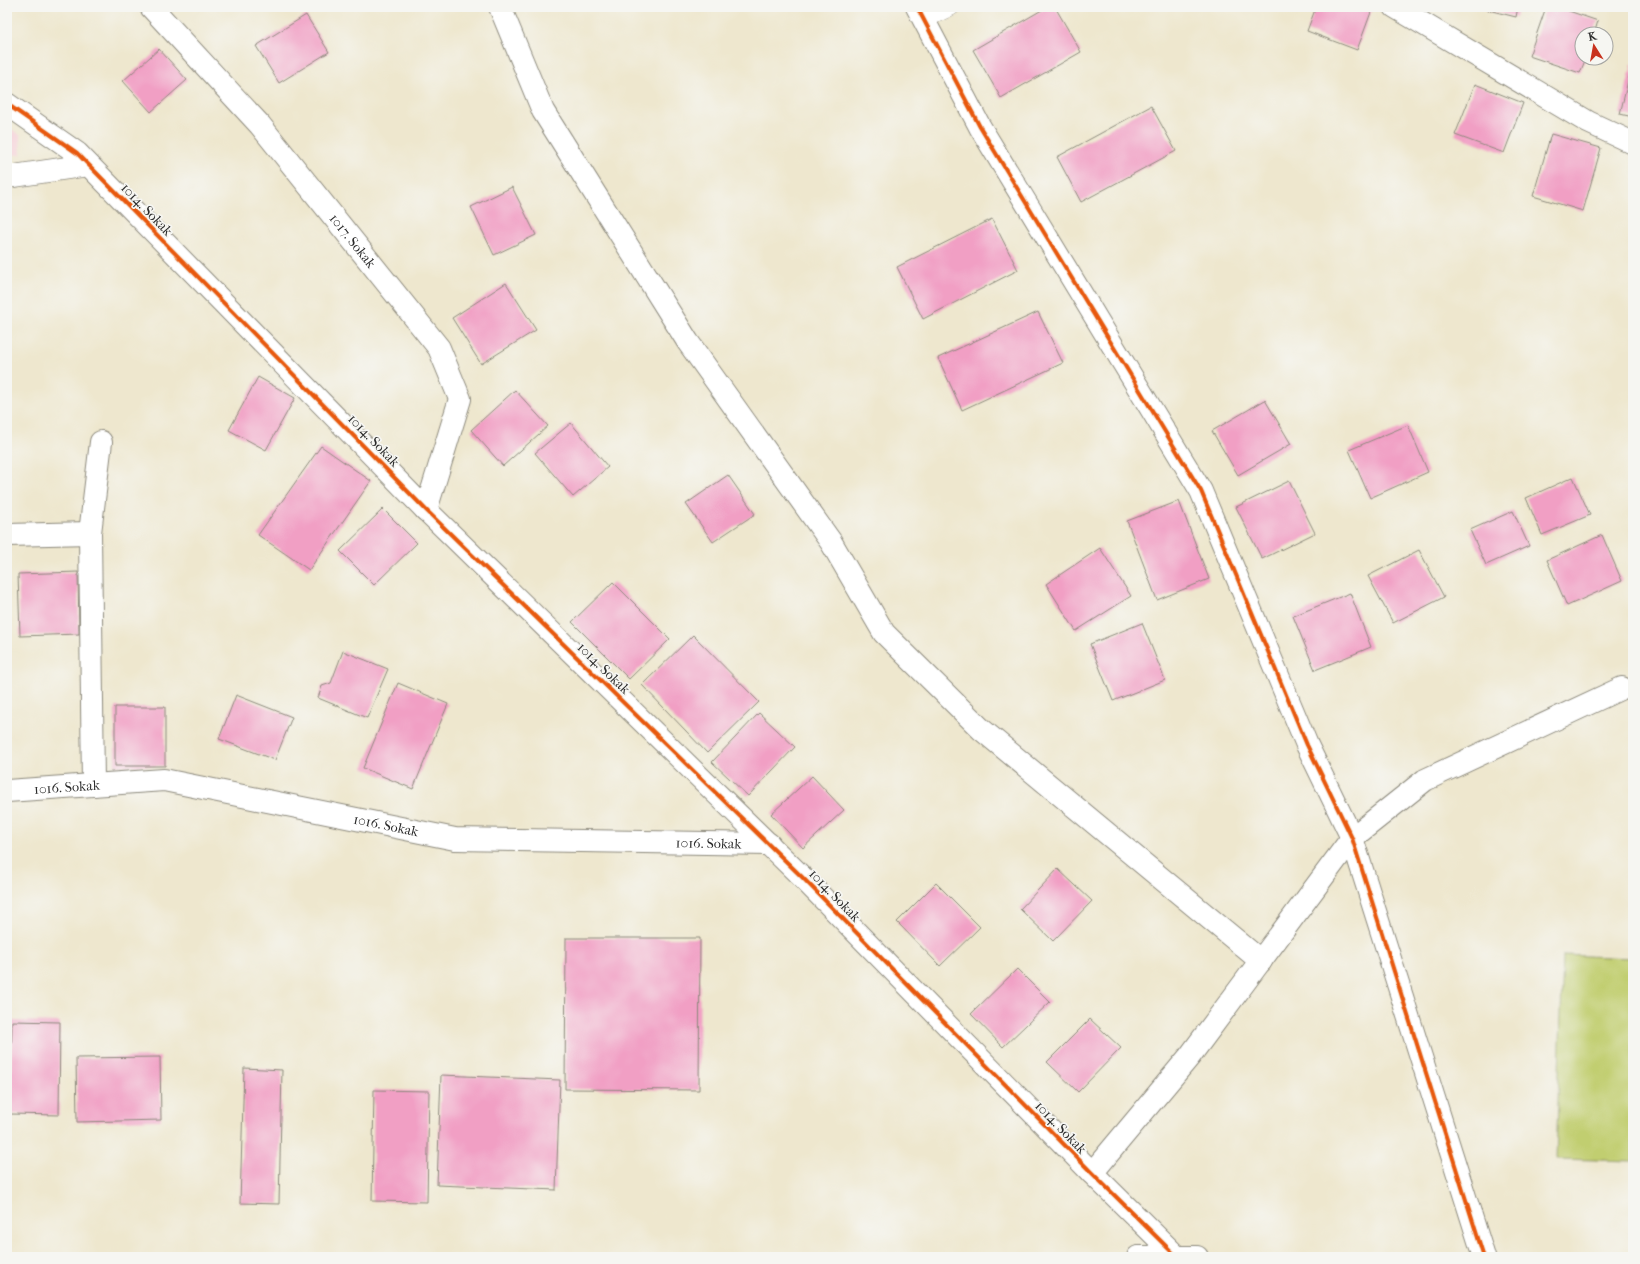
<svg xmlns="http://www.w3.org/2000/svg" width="1640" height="1264" font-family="'IM FELL French Canon',serif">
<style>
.built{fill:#f6cfd7}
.green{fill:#c1ce70;stroke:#767c4e}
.building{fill:#f19fc4}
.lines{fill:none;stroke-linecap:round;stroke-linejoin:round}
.service-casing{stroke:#8c897c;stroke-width:18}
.minor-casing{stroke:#8c897c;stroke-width:24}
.trunk-casing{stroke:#8c897c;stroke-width:24}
.service{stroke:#fff;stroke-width:17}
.minor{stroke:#fff;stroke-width:22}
.trunk{stroke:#fff;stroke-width:22}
.cycleway-casing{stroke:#f6f6f2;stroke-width:6}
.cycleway{stroke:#e8590c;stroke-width:4}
.labels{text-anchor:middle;stroke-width:3.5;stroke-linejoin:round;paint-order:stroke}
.street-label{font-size:14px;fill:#2b2b2b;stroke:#f6f6f2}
</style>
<rect width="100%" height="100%" fill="#f6f6f2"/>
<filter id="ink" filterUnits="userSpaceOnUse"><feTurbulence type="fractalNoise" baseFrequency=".025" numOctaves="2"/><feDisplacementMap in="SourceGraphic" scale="8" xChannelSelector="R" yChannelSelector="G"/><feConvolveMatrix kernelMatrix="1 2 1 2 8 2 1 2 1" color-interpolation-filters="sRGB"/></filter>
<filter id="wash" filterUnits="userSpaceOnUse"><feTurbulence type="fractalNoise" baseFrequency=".012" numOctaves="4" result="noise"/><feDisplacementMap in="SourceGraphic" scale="16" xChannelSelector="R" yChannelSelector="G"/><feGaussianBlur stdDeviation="0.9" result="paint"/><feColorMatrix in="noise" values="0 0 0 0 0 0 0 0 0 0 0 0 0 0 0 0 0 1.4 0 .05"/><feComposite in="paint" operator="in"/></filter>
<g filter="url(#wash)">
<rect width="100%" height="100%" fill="#eee7ce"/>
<path class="built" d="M7 126 20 135 21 155 7 154Z"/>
<path class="green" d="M1563 955 1633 958V1161L1556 1159Z"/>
<g id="blocks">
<path class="building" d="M1047 7H1055L1081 52 1001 98 973 50Z
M1316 7H1373L1357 50 1307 31Z
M1476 7H1518L1516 17Z
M1546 7H1557L1598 21 1594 34H1582V58H1586L1580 73 1529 56Z
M306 15 329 52 279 83 256 46Z
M159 49 187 80 151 112 123 81Z
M1632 64H1633V117L1620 114Z
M1475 84 1523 103 1504 153 1455 135Z
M1151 106 1176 151 1081 202 1057 157Z
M1551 134 1601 148 1583 211 1533 196Z
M512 187 536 235 494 255 471 207Z
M992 219 1018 270 923 319 897 267Z
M506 283 536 330 481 364 452 318Z
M1038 312 1063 363 962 410 938 358Z
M258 377 295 398 266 450 229 430Z
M515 390 548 426 503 466 471 430Z
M1265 400 1291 444 1238 475 1212 431Z
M571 423 608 467 573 497 535 453Z
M1408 425 1428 472 1370 498 1349 450Z
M321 446 371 481 309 570 258 535Z
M728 475 755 514 713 542 686 504Z
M1573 477 1590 515 1542 535 1526 498Z
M1289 481 1315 533 1262 559 1236 507Z
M1179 501 1209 579 1157 600 1127 521Z
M383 509 417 543 374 585 340 551Z
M1513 511 1529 546 1486 565 1470 530Z
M1602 535 1622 581 1567 606 1547 560Z
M1100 548 1131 596 1076 631 1046 584Z
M1419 550 1444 597 1393 623 1368 576Z
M78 572 79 634 20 636 18 574Z
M613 582 670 639 629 679 572 622Z
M1350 593 1371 647 1315 670 1293 616Z
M1142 623 1165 680 1113 701 1090 644Z
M693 635 759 702 707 753 642 685Z
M343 651 388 669 367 718 318 698 322 686 331 683Z
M398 683 448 704 413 789 363 768Z
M236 695 292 717 275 760 219 739Z
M115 707H165V766H115Z
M759 713 795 747 748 796 712 762Z
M812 776 844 810 803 848 771 814Z
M1058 869 1092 901 1053 941 1020 909Z
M936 883 980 927 940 966 897 922Z
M566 938H700L699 1090 565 1089Z
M1017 969 1050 1002 1003 1047 971 1014Z
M1090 1019 1121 1048 1078 1092 1047 1062Z
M12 1021 60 1022 59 1115 10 1114Z
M160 1057 161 1120 77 1122 76 1058Z
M244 1068 282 1070 279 1204 240 1203Z
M441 1075 560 1080 556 1190 437 1185Z
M374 1090 429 1091 427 1202 372 1201Z"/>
</g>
</g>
<g filter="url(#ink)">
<use href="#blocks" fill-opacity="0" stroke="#8c897c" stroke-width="1"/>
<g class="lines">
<g class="service-casing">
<path id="service" d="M924 20 951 7"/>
</g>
<g class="minor-casing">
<g id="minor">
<path id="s1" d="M151 7 260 125 439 348 460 399 426 510"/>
<path d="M500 7 543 111 688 342 831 542 884 633 981 729 1261 961"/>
<path d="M917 7 980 127 1201 491 1307 745 1352 838 1484 1257"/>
<path d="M1395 7 1588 122 1633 143"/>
<path d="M7 104 77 153 426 510 802 877 1092 1173 1177 1257"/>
<path d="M7 177 88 165"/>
<path d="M7 535 90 533"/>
<path d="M93 785 90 533 101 442"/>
<path id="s2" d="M7 791 164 780 455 839 769 844"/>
<path d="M1092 1173 1189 1057 1352 838 1425 780 1622 688"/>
</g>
</g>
<g class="trunk-casing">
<path id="trunk" d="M1138 1257H1197"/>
</g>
<use href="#service" class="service"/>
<use href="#minor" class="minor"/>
<use href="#trunk" class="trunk"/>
<g class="cycleway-casing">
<path id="cycleway" d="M917 7 980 127 1201 491 1307 745 1352 838 1484 1257
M7 104 77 153 426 510 802 877 1092 1173 1177 1257"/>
</g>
<use href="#cycleway" class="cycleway"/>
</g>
</g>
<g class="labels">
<g class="street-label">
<text transform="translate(147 209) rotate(46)" y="5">1014. Sokak</text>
<text dy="5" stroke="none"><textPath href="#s1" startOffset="309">1017. Sokak</textPath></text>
<text transform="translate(374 440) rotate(46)" y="5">1014. Sokak</text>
<text transform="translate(604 668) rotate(44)" y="5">1014. Sokak</text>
<text dy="5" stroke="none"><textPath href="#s2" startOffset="60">1016. Sokak</textPath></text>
<text dy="5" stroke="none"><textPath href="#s2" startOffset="384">1016. Sokak</textPath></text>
<text dy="5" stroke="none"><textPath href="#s2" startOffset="708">1016. Sokak</textPath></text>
<text transform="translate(835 895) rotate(46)" y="5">1014. Sokak</text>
<text transform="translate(1061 1127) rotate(46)" y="5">1014. Sokak</text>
</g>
</g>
<rect width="1640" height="1264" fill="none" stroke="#f6f6f2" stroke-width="24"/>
<g transform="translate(1594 46) rotate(349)"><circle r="19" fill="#f6f6f2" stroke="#a5a5a2"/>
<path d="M0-3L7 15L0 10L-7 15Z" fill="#c8321e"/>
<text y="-6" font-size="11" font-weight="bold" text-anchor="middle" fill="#2b2b2b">K</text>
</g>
</svg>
